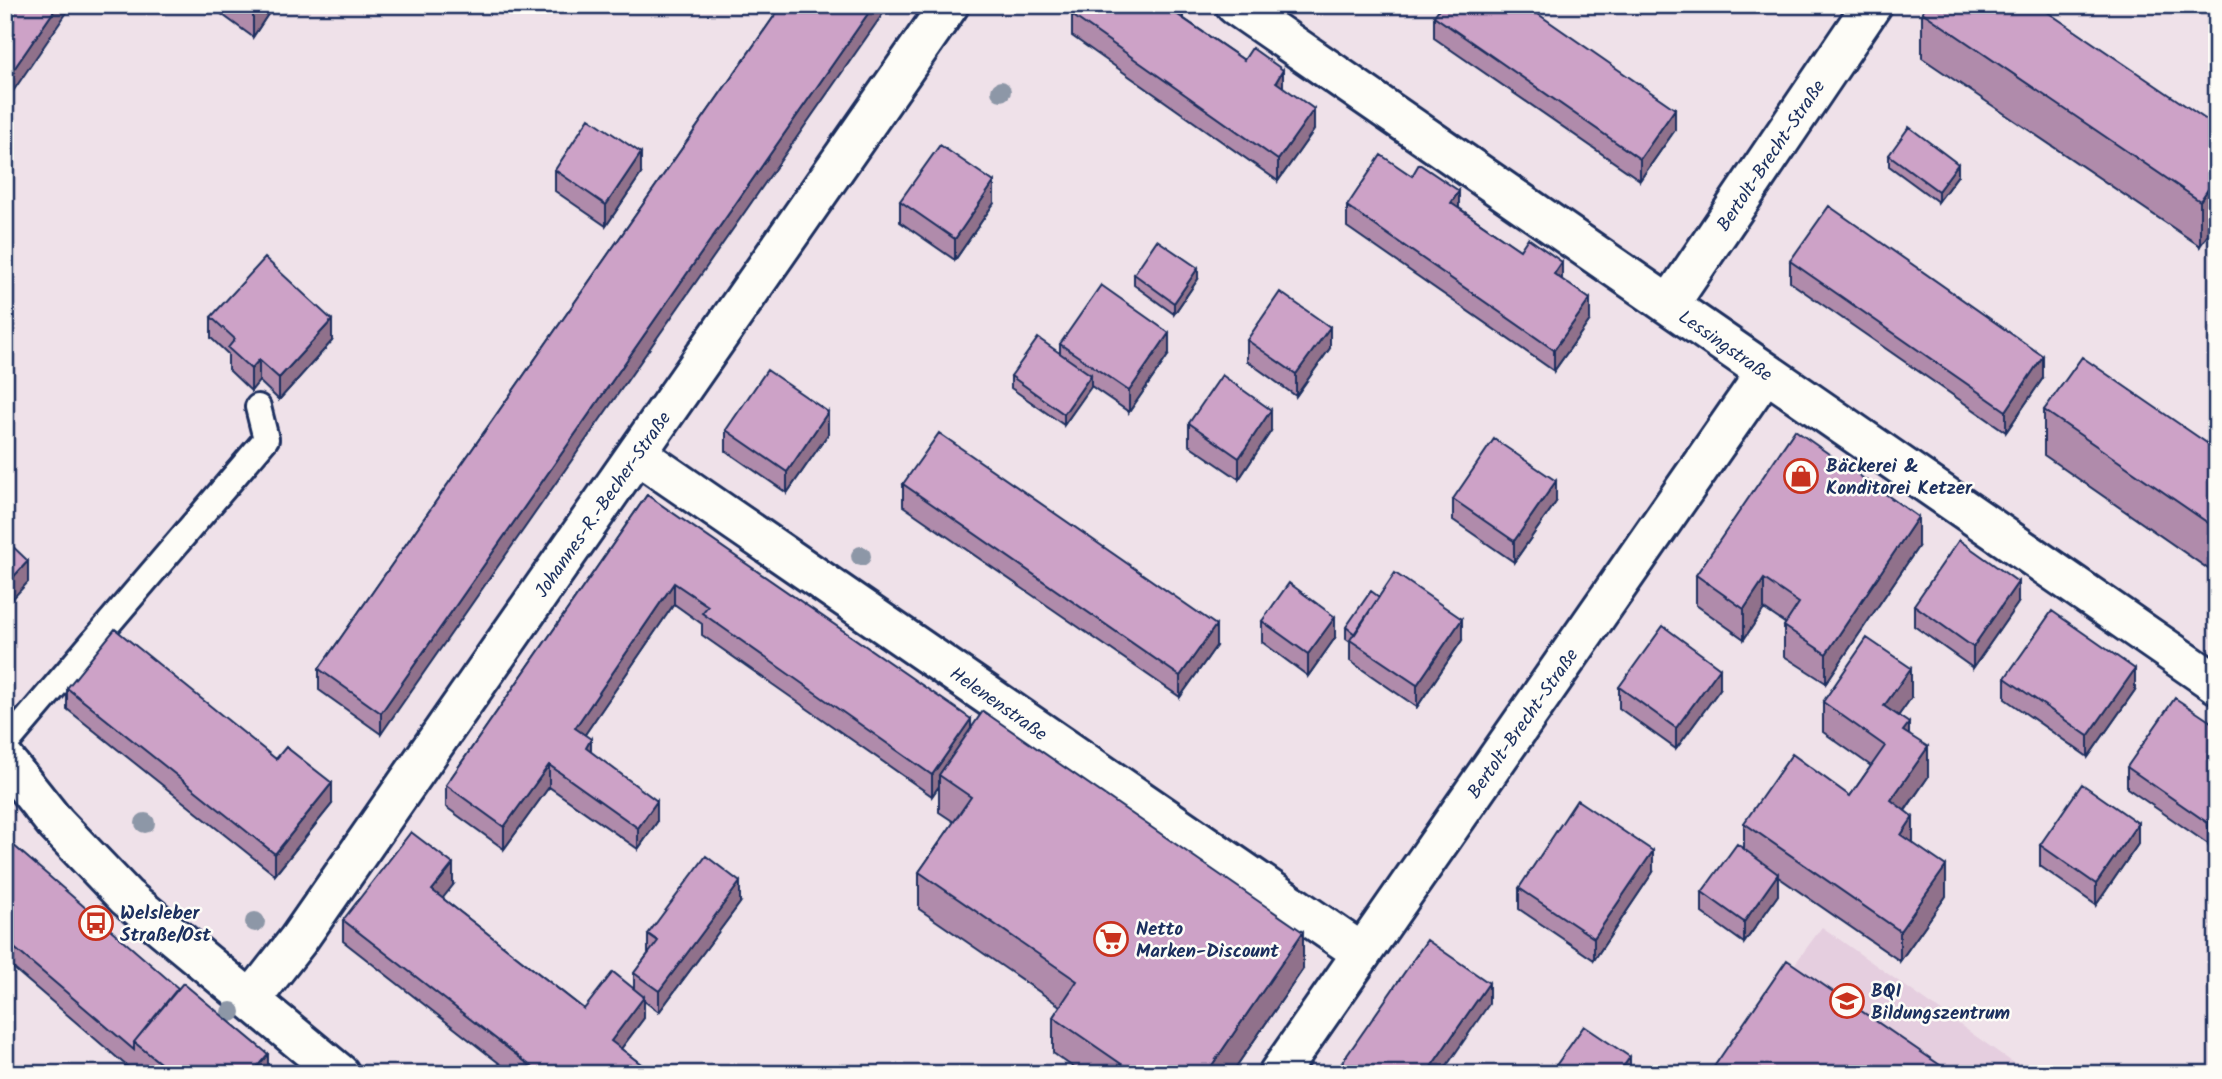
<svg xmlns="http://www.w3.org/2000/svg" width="2222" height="1079" font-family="Kalam,sans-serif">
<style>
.built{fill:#e5cedf}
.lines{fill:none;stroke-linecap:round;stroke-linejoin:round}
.lane-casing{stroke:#1b2f5e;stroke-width:30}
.street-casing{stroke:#1b2f5e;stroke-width:44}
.secondary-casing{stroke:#1b2f5e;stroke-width:44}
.lane{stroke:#fdfcf7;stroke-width:24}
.street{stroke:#fdfcf7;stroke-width:38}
.secondary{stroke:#fdfcf7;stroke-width:38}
.tree{fill:#8d97a7}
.wall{fill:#b08bab;stroke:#1b2f5e;stroke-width:2}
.shaded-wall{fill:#90718b;stroke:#1b2f5e;stroke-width:2}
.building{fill:#cda2c7;stroke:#1b2f5e;stroke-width:2}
.labels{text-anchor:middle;stroke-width:5;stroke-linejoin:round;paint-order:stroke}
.street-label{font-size:19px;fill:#1b2f5e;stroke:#fdfcf7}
.poi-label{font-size:19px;font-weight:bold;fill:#1b2f5e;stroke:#fdfcf7;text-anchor:start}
</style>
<rect width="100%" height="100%" fill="#efe1e9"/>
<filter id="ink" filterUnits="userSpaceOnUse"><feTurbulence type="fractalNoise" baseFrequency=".0143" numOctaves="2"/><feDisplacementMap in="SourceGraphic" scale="14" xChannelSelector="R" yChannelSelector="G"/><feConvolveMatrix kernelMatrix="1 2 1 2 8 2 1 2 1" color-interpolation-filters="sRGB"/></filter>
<g filter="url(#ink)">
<path class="built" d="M1822 927 2029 1074H1714Z"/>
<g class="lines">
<g class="lane-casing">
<path id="lane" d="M5 745 266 439 258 407"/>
</g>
<g class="street-casing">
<path id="street" d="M1235 5 2217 684
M1669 305 1872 5
M637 454 1362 953
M251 1000 298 940 949 5
M1278 1074 1766 372"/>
</g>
<g class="secondary-casing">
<path id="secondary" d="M5 760 56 824 126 897 340 1074"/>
</g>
<use href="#lane" class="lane"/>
<use href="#street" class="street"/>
<use href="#secondary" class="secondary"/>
</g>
<g class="tree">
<circle cx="1001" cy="91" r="10"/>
<circle cx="861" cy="556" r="10"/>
<circle cx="145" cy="823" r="10"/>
<circle cx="255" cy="922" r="10"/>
<circle cx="231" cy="1012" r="10"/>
</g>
<path class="wall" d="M209 5H274L253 37Z
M782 5 381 734 319 690V669Z
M1183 5V18L1283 87 1314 130 1278 181 1072 36V15Z
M1922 12 2217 127 2200 246 1922 58Z
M1434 16 1675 130 1640 180 1434 38Z
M1889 155 1958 175 1938 202 1889 166Z
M555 170 641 174 606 226 555 191Z
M900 201 994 203 955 260 900 222Z
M1347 206 1459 208 1562 280 1590 320 1554 371 1347 227Z
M1790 261 2043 378 2006 432 1790 282Z
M1134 274 1198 279 1174 314 1134 285Z
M211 317 332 341 279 400 259 381 251 391 228 369V354L211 338Z
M1247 340 1330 348 1296 396 1247 361Z
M1060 344 1169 354 1129 412 1091 386 1064 425 1011 388V376L1060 353Z
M2044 410 2217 450V575L2044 455Z
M1189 423 1271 431 1239 479 1189 445Z
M726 430 828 434 787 493 726 451Z
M903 484 1216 646 1180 697 903 506Z
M647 495 1303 969 1231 1074H1083L1053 1053V1017L1060 1006 919 909V872L954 822 939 812V786L932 796 702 635V624L674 604 585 734 591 752 657 822 638 849 549 787 504 849 446 807V785Z
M1453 499 1556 502 1514 562 1453 520Z
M1918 547 1826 683 1784 656V626L1786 624 1764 609 1744 639 1696 605V575Z
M1379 597 1462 640 1417 707 1350 661V642L1346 639V627Z
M2018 603 1973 668 1914 626V605Z
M1262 621 1335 638 1308 676 1262 642Z
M2005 678 2135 690 2088 757 2005 699Z
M1619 687 1720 689 1676 749 1619 708Z
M67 688 332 804 275 875 67 709Z
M1911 698 1898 716 1909 734 1928 777 1905 811 1913 844 1946 896 1900 961 1778 877V895L1744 943 1702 913V892L1744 849V823L1850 796 1871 766 1823 732V702Z
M2217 726 2208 844 2127 788V767Z
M5 838 268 1074H136L5 961Z
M2138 844 2096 905 2040 866V845Z
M1653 872 1594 960 1519 909V888Z
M453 885 442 898 584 1009 634 989V973L648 954V934L740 903 659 1012 644 1001V1018L621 1049 654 1074H513L343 941V920Z"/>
<path class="shaded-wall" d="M58 5H72L5 103V82Z
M254 5H274L253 37V7Z
M874 5H889L381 734V713Z
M1181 5H1183V23L1175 13Z
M1283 70V91L1276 82Z
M1314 109V130L1278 181V160Z
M1675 109V130L1640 180V159Z
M641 153V174L606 226V205Z
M1958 164V175L1938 202V191Z
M2217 176V222L2200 246V201Z
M994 182V203L955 260V239Z
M1459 191V213L1451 203Z
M1562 262V283L1554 274Z
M1198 268V279L1174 314V303Z
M1590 299V320L1554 371V350Z
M332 320V341L279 400V378Z
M1330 327V348L1296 396V374Z
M1169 333V354L1129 412V391Z
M2043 356V378L2006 432V411Z
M259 360V381L251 391V369Z
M1091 375V387L1064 425V414Z
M1271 410V431L1239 479V458Z
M828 412V434L787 493V472Z
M1556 481V502L1514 562V541Z
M1918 517V547L1826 683V654Z
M28 561V582L5 607V586Z
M1764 579V609L1744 639V609Z
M2018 582V603L1973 668V647Z
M674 583V604L575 749V728Z
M1335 617V638L1308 676V654Z
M1462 619V640L1417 707V685Z
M1216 625V646L1180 697V676Z
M1720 668V689L1676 749V728Z
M1911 668V698L1884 736V706Z
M2135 669V690L2088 757V736Z
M971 719V740L939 775V786L932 796V775Z
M1909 723V752L1903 731Z
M591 739V760L586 748Z
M1928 747V777L1891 830V800Z
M549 765V787L504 849V827Z
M332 783V804L275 875V854Z
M657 801V822L638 849V828Z
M2217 810V831L2208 844V823Z
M1913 817V847L1901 835Z
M2138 823V844L2096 905V884Z
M1653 851V872L1594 960V938Z
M453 864V885L432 912V890Z
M1946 866V896L1900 961V931Z
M1778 874V895L1744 943V922Z
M740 882V903L659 1012V991Z
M1303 932V969L1231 1074H1206Z
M1489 983V1004L1441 1074H1426Z
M644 997V1018L611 1062V1041Z
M268 1054V1074H251Z
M1630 1057V1074H1618Z"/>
<path class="building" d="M5 5H58L5 82Z
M782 5H874L381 713 319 669Z
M1079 5H1181L1175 13 1244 60 1252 48 1283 70 1276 82 1314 109 1278 160 1072 15Z
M1442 5H1525L1675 109 1640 159 1434 16Z
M1927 5H2037L2217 127V176L2200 201 1922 12Z
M589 118 641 153 606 205 555 170Z
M1909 127 1958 164 1938 191 1889 155Z
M940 145 994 182 955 239 900 201Z
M1381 155 1412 176 1419 164 1459 191 1451 203 1520 250 1528 238 1562 262 1554 274 1590 299 1554 350 1347 206Z
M1829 206 2043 356 2006 411 1790 261Z
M1157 240 1198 268 1174 303 1134 274Z
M265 258 332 320 279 378 259 360 251 369 228 348 235 339 211 317Z
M1101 285 1169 333 1129 391 1060 344Z
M1280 292 1330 327 1296 374 1247 340Z
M1038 338 1091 375 1064 414 1011 376Z
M2082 357 2217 450V529L2044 410Z
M767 370 828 412 787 472 726 430Z
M1222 375 1271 410 1239 458 1189 423Z
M1795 430 1918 517 1826 654 1784 626 1799 603 1764 579 1744 609 1696 575Z
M939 433 1216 625 1180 676 903 484Z
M1494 439 1556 481 1514 541 1453 499Z
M647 495 971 719 932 775 702 613 708 606 674 583 575 728 591 739 586 748 657 801 638 828 549 765 504 827 446 785Z
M5 539 28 561 5 586Z
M1959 540 2018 582 1973 647 1914 605Z
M1395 573 1462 619 1417 685 1350 640Z
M1289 583 1335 617 1308 654 1262 621Z
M1371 591 1379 597 1355 634 1346 627Z
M2052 611 2135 669 2088 736 2005 678Z
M1663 626 1720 668 1676 728 1619 687Z
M115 629 276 759 286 747 332 783 275 854 67 688Z
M1867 638 1911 668 1884 706 1909 723 1903 731 1928 747 1891 800 1913 817 1901 835 1946 866 1900 931 1744 823 1792 754 1850 796 1885 746 1823 702Z
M2175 698 2217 726V810L2208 823 2127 767Z
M983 711 1303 932 1206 1074H1136L1053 1017 1077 981 919 872 971 797 939 775Z
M2082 784 2138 823 2096 884 2040 845Z
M1577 800 1653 851 1594 938 1519 888Z
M411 832 453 864 432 890 584 1009 613 972 644 997 611 1041 654 1074H541L343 920Z
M5 838 178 988 134 1042V1050L5 940Z
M1737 844 1778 874 1744 922 1702 892Z
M706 856 740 882 659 991 634 973 658 941 648 934Z
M1427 940 1489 983 1426 1074H1334Z
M1787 960 1953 1074H1709Z
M183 983 268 1054 251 1074H151L160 1063 134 1042Z
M1584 1026 1630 1057 1618 1074H1550Z"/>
</g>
<defs>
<g id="shop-ring" transform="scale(1.75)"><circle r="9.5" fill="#fdfcf7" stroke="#c8321e" stroke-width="1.5"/><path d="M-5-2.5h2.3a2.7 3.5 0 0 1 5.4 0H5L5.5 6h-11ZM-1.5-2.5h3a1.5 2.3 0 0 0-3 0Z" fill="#c8321e"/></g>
<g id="bus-ring" transform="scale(1.75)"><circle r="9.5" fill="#fdfcf7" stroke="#c8321e" stroke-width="1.5"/><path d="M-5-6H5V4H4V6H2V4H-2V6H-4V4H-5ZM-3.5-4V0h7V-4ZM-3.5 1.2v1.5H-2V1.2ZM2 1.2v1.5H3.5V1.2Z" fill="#c8321e"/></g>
<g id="supermarket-ring" transform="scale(1.75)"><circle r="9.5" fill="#fdfcf7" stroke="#c8321e" stroke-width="1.5"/><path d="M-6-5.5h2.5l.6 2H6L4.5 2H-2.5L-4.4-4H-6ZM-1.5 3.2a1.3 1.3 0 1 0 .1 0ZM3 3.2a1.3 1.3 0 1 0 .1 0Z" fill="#c8321e"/></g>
<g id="school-ring" transform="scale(1.75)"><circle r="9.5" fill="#fdfcf7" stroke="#c8321e" stroke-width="1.5"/><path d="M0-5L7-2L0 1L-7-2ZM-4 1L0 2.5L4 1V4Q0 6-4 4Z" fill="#c8321e"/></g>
</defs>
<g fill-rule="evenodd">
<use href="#shop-ring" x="1801" y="476"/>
<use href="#bus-ring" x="96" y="923"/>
<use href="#supermarket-ring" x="1111" y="939"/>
<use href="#school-ring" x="1847" y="1001"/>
</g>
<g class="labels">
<g class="street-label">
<text transform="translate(1770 155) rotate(-56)" y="7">Bertolt-Brecht-Straße</text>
<text transform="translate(1726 345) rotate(35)" y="7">Lessingstraße</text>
<text transform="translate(602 504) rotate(-55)" y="7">Johannes-R.-Becher-Straße</text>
<text transform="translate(999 703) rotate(35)" y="7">Helenenstraße</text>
<text transform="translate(1522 723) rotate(-55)" y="7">Bertolt-Brecht-Straße</text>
</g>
<g class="poi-label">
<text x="1826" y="472">Bäckerei &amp;<tspan x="1826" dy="22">Konditorei Ketzer</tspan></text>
<text x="120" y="919">Welsleber<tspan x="120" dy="22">Straße/Ost</tspan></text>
<text x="1136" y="935">Netto<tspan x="1136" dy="22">Marken-Discount</tspan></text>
<text x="1871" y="997">BQI<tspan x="1871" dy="22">Bildungszentrum</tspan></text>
</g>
</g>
<rect width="2222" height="1079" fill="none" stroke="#fdfcf7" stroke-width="28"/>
<rect x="14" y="14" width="2194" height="1051" fill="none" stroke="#1b2f5e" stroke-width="2.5" filter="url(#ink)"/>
</svg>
